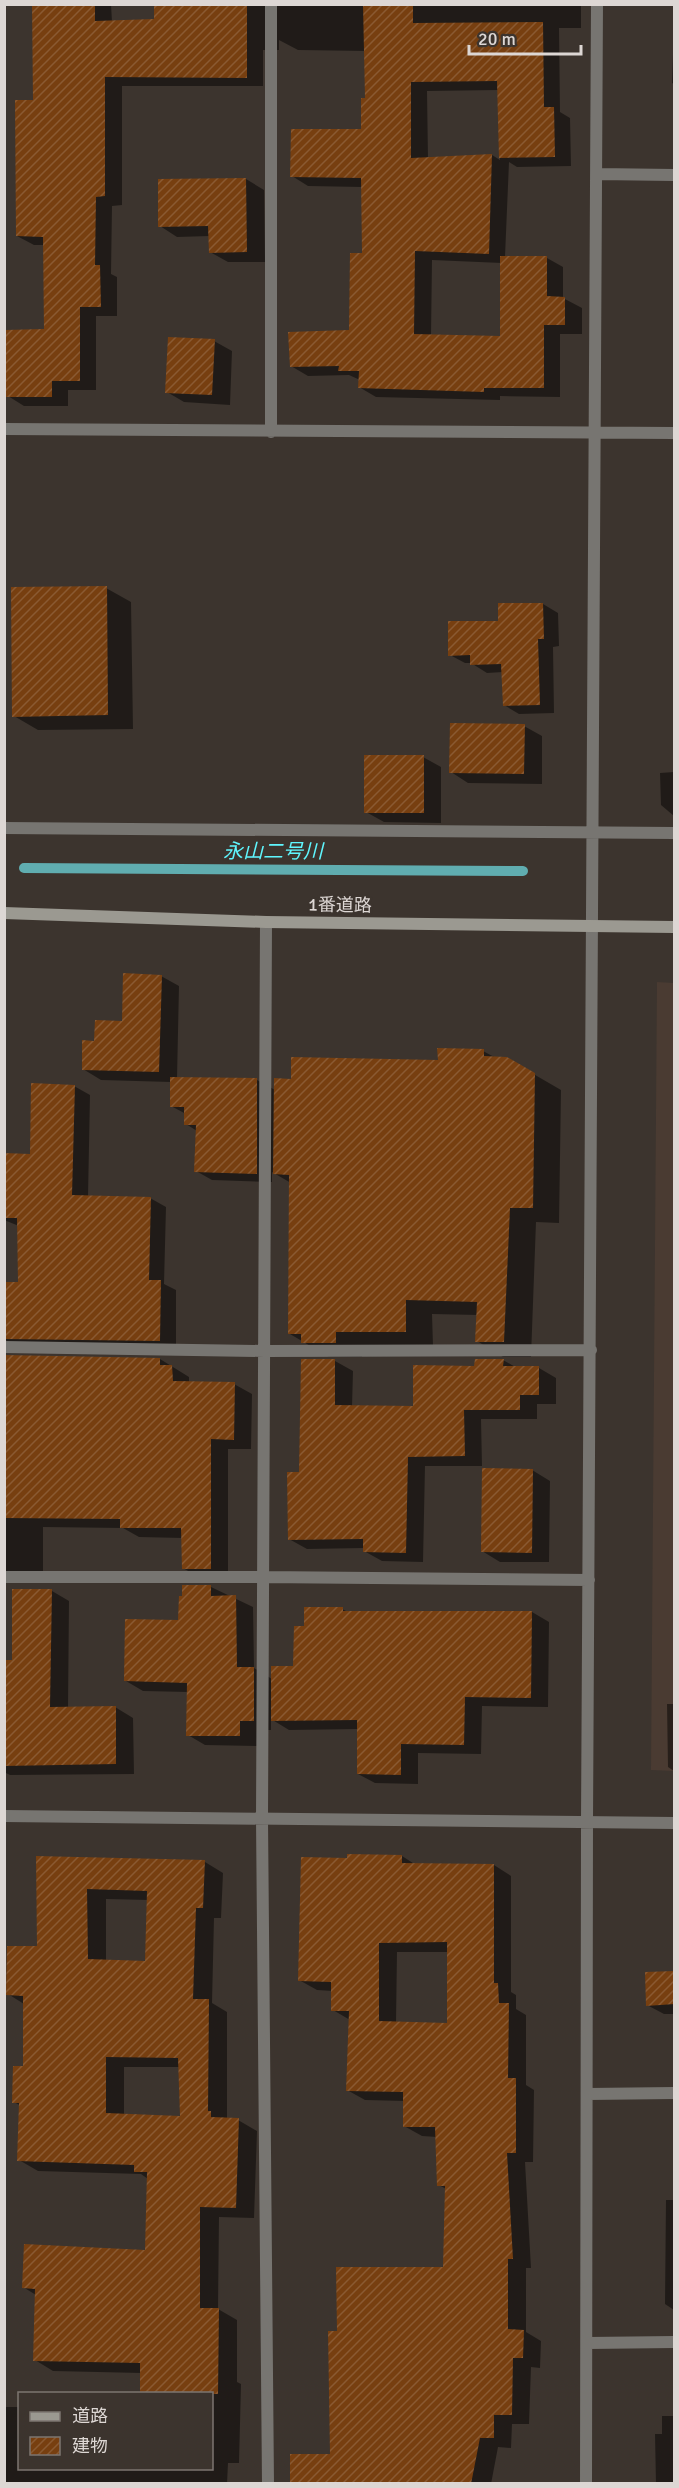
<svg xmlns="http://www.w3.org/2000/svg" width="679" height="2488" font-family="Signika,'Noto Sans JP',sans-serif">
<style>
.built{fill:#4a3b32}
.shadow{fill:#0007;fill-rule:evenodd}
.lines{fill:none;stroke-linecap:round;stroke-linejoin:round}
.stream{stroke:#60adb0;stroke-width:10}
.building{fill:url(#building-hatch);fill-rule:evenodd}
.street{stroke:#777571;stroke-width:12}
.secondary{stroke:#9b9991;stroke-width:12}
.labels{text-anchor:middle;stroke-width:4.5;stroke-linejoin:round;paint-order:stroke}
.street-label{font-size:18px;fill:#ddd7d4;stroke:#3c342e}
.water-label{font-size:20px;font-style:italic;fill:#5ff5fd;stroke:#3c342e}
</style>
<defs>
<pattern id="building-hatch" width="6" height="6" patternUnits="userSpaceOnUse" patternTransform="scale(1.5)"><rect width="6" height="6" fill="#773f10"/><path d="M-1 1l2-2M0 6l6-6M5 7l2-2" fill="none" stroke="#8a5a32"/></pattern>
</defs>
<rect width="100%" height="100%" fill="#3c342e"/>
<path class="built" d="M657 982 674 983V1771L651 1770Z"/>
<path class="shadow" d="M34 4H111L112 22 156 20V4H581V28H559L560 112 570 118 571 166 517 167 509 162 505 257 547 258 563 267V298L582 308V334H560V397L500 396V400L376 397 359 387 360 380 349 375 308 376 291 366 351 332 363 255 362 187 308 186 292 176 363 131 367 100 366 51 298 50 279 40V50H263V86H122V205L112 206 111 274 117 277V316H96V390H68V406H24L8 396 46 330 45 245H34L17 236 35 102ZM499 90 500 160 492 155 428 159 427 91ZM432 260 502 263 501 337 431 336Z
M674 27V84L672 83Z
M246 179 264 190 265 262H228L210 252V236L177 237 160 226Z
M214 341 232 351 230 405 184 402 167 392Z
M106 588 131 602 133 729 38 730 14 716Z
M543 604 558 613 559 646 553 647 554 713 519 714 504 705 503 672 487 673 471 663H465L450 655 500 622Z
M524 726 542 736V784L468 783 451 772Z
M423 757 441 767V823L384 822 366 812Z
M674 772V816L661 805 660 773Z
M161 976 179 986 177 1079 257 1080 275 1090 292 1080 439 1061 483 1051 496 1058H506L561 1090 559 1223 536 1222 531 1357H503L477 1341 478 1315 432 1314 433 1346H362V1357H329L290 1334 291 1183 272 1172V1182L212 1180 196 1171 197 1131 186 1124V1114L171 1106V1082L101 1080 83 1069 96 1042 123 1022Z
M74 1086 90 1095 88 1197 150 1198 166 1207 164 1284 176 1290V1350L19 1348 4 1339V1284H19V1226L4 1220V1155H31Z
M4 1356 160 1359 189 1377V1383L234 1384 252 1394 251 1449H228V1578H200L183 1568V1538L139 1537 123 1528 43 1527V1578L4 1573Z
M503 1360 517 1368H539L556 1378V1404H537V1419H481L482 1466H425L423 1562 382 1561 364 1551V1548L307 1549 289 1539 301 1473 302 1361H335L353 1371 352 1407H414L476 1367Z
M532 1470 550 1481 549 1562H500L482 1551Z
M211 1587 253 1607 254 1668 272 1679 295 1667 305 1628 342 1609 350 1613 532 1612 549 1622 548 1707 482 1706 481 1754 418 1753V1784L375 1783 358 1774V1729L289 1730 271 1719V1730H257V1746L205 1745 188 1735V1692L143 1691 126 1681Z
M52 1591 69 1601 68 1708 115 1707 133 1718 134 1774 10 1775 4 1772V1726L14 1662Z
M667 1704H674V1771L668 1767Z
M402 1856 416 1865H494L511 1876V1992L516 1995V2009L526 2015V2085L534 2090 533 2162H525L531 2268H526V2332L541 2341 540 2368 531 2367 529 2424H512L511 2448 498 2447 491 2484H292L332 2455 338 2332 445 2269 446 2189 439 2185 437 2137 422 2136 404 2126 405 2101 365 2100 347 2090 350 2020 333 2010V1991L317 1990 299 1980 348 1860ZM397 1952H449L448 2024 396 2023Z
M37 1858 205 1862 223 1873 221 1918H214L212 2003 227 2012V2119L238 2120 257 2131 254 2218 219 2217 218 2309 237 2320V2382L241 2384 239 2463H228L227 2484H4V2407H20V2468H212V2394L142 2373 53 2371 35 2360 36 2295 23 2287 147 2251 148 2179 141 2174 38 2171 19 2160 21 2106 14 2102 24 2068V2004L8 1994 38 1948ZM106 1899 148 1900 147 1962 106 1961ZM124 2067H179L181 2118 124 2115Z
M674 1972V2014H664L647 2005Z
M666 2200H674V2310L665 2304Z
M662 2416H674V2484H656L655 2434H662Z"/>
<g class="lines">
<path class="stream" d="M24 868 523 871"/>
</g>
<path class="building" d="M32 4H95V21L154 19V4H247V78L105 77V196L96 197 95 265H100L101 307H80V381H52V397H6L5 330 44 329 43 237 16 236 15 100H33Z
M363 4H413V23L543 22 544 107H554L555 157 499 158 497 81 411 82V158L492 154 489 254 415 251 414 334 500 336V256H547V296L565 297V325H544V388H484V392L358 388 359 371H338L339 366 290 367 288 332 349 330 350 253H362L361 178 290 177 291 129H361V98H365Z
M246 178 247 252 209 253 208 226 158 227V179Z
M168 337 215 339 212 395 165 393Z
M107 586 108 715 12 717 11 587Z
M498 603H543L544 639H538L540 705 503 706 501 664 470 665V655L448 656V621H498Z
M450 723 525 724 524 774 449 773Z
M364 755H424V813H364Z
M123 973 162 975 159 1072 82 1070V1040L94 1041 95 1020 122 1021Z
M437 1048 484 1049V1056L507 1057 535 1073 533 1208H510L504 1342H475L477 1302 406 1300V1332H336V1343H301V1334H288L289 1175 273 1174 274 1078 291 1079V1057L438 1060Z
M170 1077 257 1078V1174L194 1172 196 1125H184V1107H170Z
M31 1083 75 1085 72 1195 151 1197 149 1280H161L160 1341 4 1339V1282H18L17 1218H4V1153L30 1154Z
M4 1355 160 1358V1365H172L173 1381 235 1382 234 1440 211 1439V1569H182L181 1528H120V1519L4 1518Z
M301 1359H335V1405L413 1406V1365L474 1366 475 1359H504L503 1366H539V1395H520V1410H464L465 1456 408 1457 406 1553 363 1552V1539L288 1540 287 1472H299Z
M482 1468 533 1469 532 1553 481 1552Z
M182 1585H211V1596L236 1595 237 1667H254V1721H240V1736H186L187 1683 124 1681 125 1619 178 1620 179 1596H182Z
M12 1589H52L50 1707 116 1706V1764L4 1766V1660H12Z
M304 1607H343V1611H532L531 1698 465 1697 464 1745 401 1744V1775L357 1774V1720L271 1721V1666H293L294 1626H304Z
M347 1854 402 1855V1863L494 1864V1983H498L499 2003H509L508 2078H516V2153H507L513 2259H508V2329L524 2330 523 2358H513L512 2415H494V2438H480L471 2484H290V2454H330L328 2331H337L336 2267H443L445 2186H437L435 2127H403V2092L346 2091 349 2011H331V1982L298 1981 301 1857 347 1858ZM447 1942V2023L379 2021V1943Z
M36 1856 205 1860 203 1908H196L193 1999H209L208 2111H211V2117L239 2118 236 2208 200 2207V2308H219L218 2394H140V2363L33 2361 35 2289 22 2288 24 2244 145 2250 147 2172H134V2165L17 2161 19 2103H12L13 2066H23V1996L6 1995 7 1946H37ZM87 1889 147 1891 145 1961 88 1959ZM106 2057 178 2058 180 2116 106 2113Z
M675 1971V2004L646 2006 645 1972Z"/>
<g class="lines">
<path class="street" d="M271 4V432
M597 174 674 175
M4 429 674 433
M4 828 674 833
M266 922 262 1819 268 2484
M4 1347 264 1351 591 1350
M4 1577H263L589 1580
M4 1816 674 1823
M588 2094 674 2093
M588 2343 674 2342
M586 2484 587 1822 597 4"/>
<path class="secondary" d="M4 913 266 922 674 927"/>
</g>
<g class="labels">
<g class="street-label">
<text transform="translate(340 905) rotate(1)" y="6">1番道路</text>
</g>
<g class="water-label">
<text x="273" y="858">永山二号川</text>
</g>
</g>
<rect width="679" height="2488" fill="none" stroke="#ddd7d4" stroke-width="12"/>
<rect x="18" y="2392" width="195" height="78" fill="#3c342e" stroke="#7c7570" stroke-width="1.5"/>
<rect x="30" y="2412" width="30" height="9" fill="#9b9991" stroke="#7c7570" stroke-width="1.5"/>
<text x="72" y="2422" font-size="18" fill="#ddd7d4">道路</text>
<rect x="30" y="2437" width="30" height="18" fill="url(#building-hatch)" stroke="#7c7570" stroke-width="1.5"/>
<text x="72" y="2452" font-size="18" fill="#ddd7d4">建物</text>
<path d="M469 45v9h112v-9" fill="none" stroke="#ddd7d4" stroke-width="3"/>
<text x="478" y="45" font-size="18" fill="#ddd7d4" stroke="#3c342e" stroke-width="4.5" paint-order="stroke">20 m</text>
</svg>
